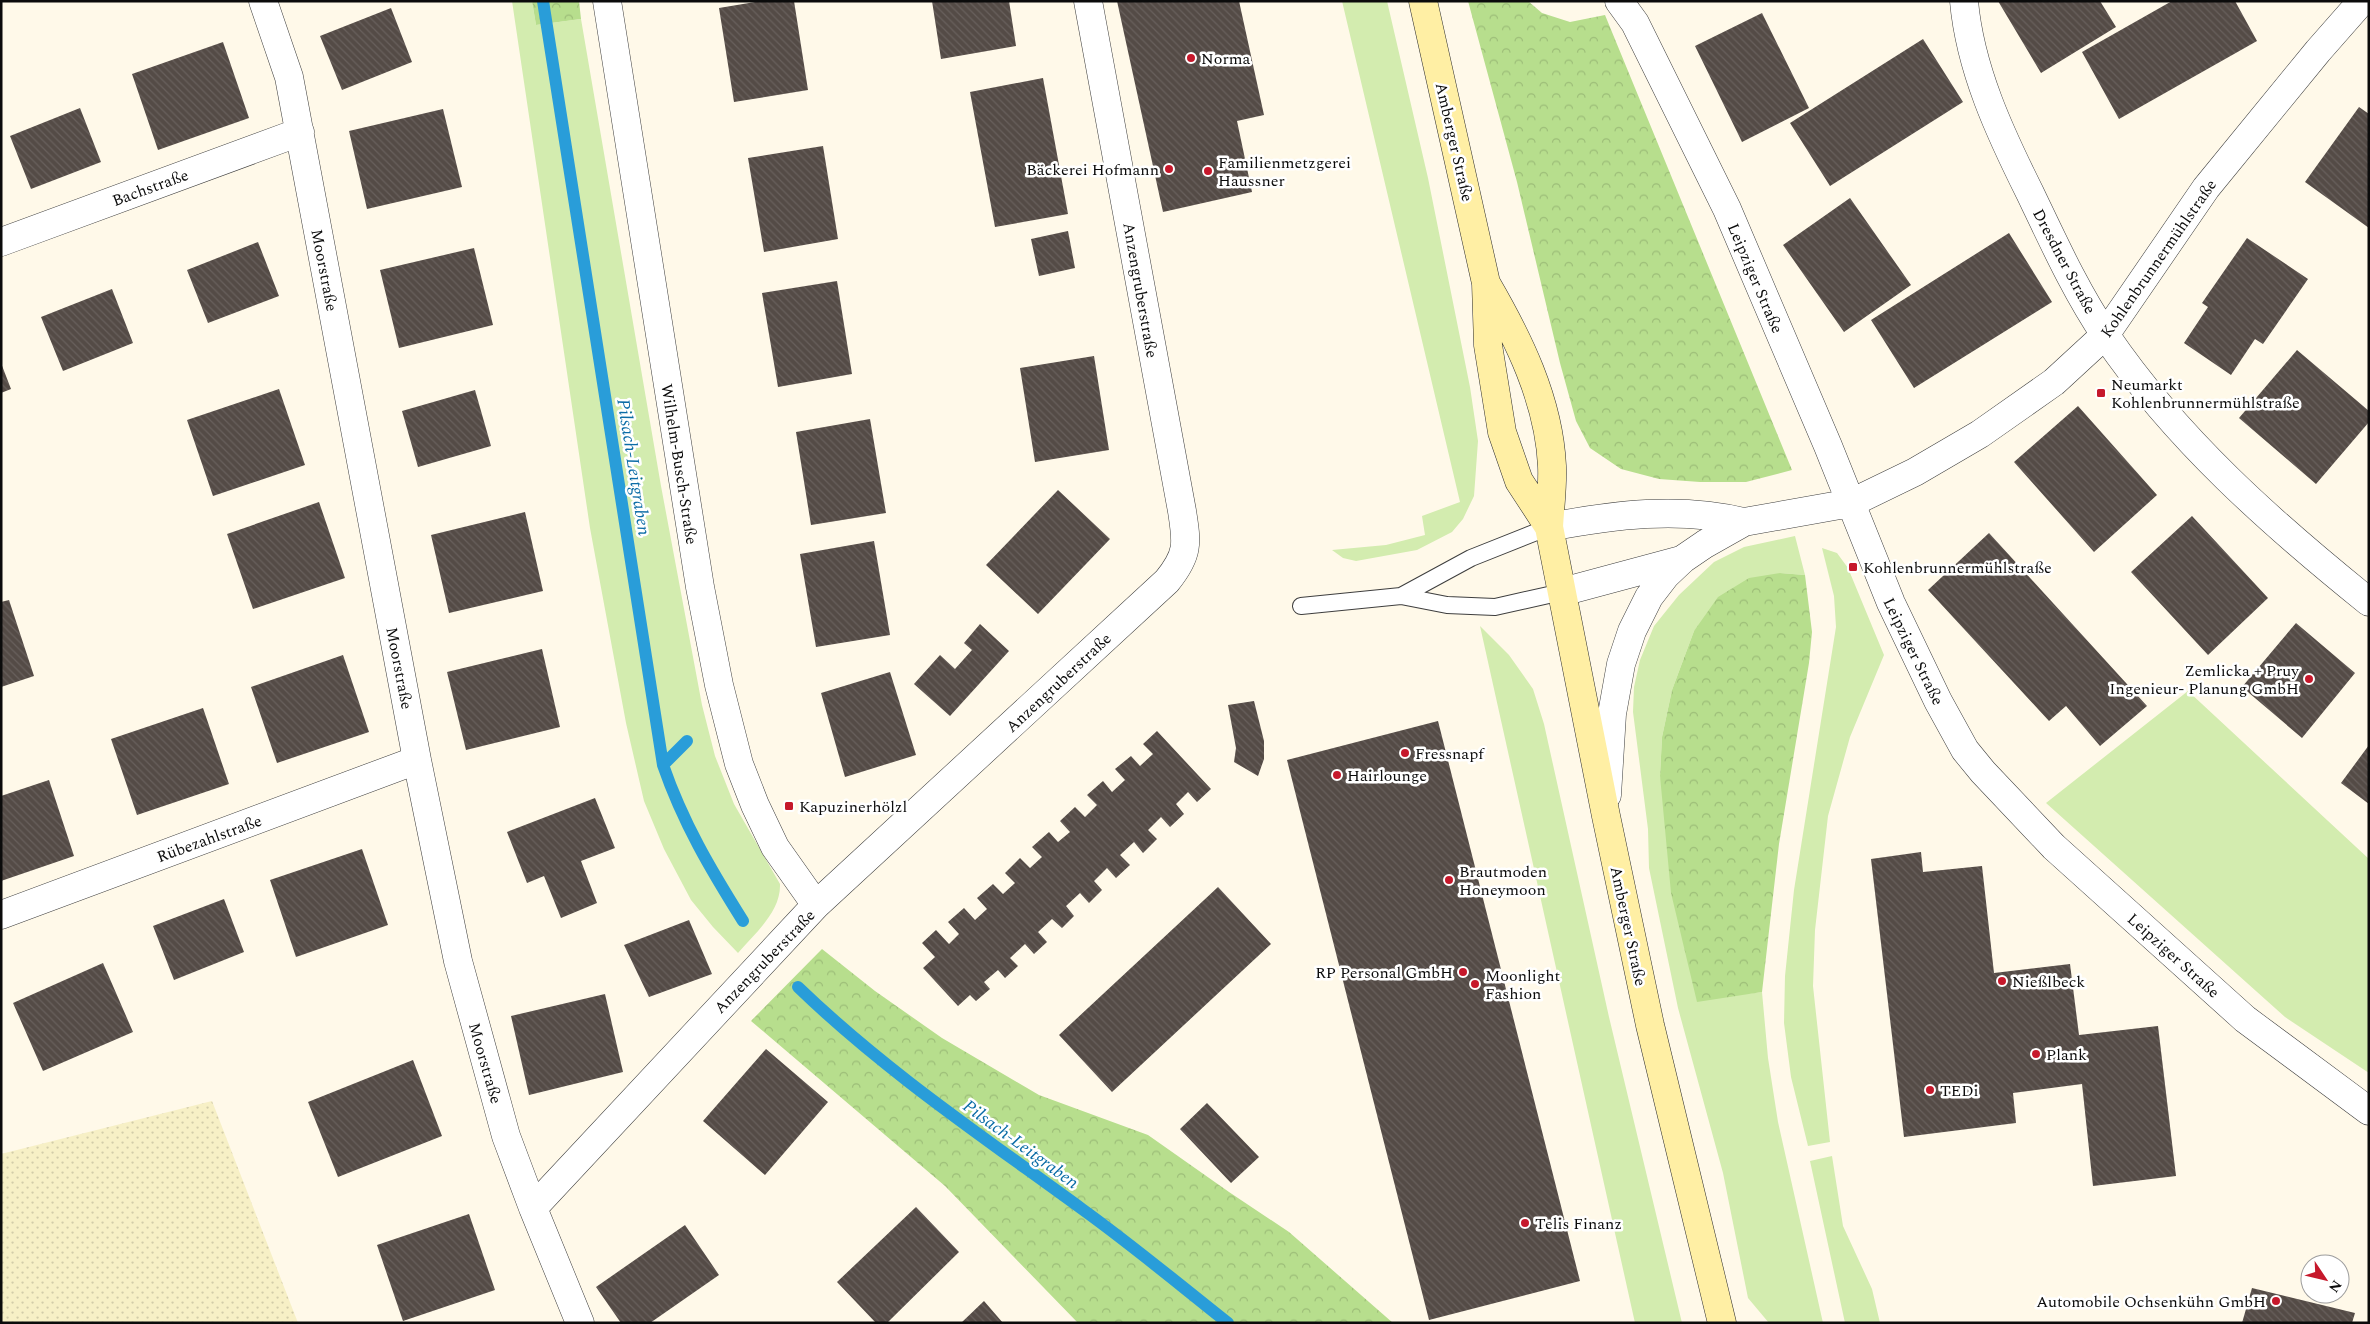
<svg xmlns="http://www.w3.org/2000/svg" width="2370" height="1324" font-family="Spectral,serif">
<style>
.farmland{fill:url(#farmland-dots)}
.grass{fill:#d3ecaf}
.forest{fill:url(#forest-crowns)}
.lines{fill:none;stroke-linecap:round;stroke-linejoin:round}
.stream{stroke:#299dd9;stroke-width:12}
.building{fill:url(#building-back-hatch)}
.lane-casing{stroke:#3e3e3e;stroke-width:18}
.street-casing{stroke:#3e3e3e;stroke-width:29}
.secondary-casing{stroke:#2d2d2d;stroke-width:29}
.lane{stroke:#fff;stroke-width:16}
.street{stroke:#fff;stroke-width:28}
.secondary{stroke:#ffefa4;stroke-width:28}
.poi-dot{fill:#c6182b;stroke:#fff;stroke-width:2}
.labels{text-anchor:middle;stroke-width:5;stroke-linejoin:round;paint-order:stroke}
.poi-label{font-size:16px;fill:#0b0b0b;stroke:#fff;text-anchor:start}
.street-label{font-size:16px;fill:#0b0b0b;stroke:#fff}
.water-label{font-size:18px;font-style:italic;fill:#0b6ca6;stroke:#fff}
</style>
<defs>
<pattern id="farmland-dots" width="8" height="8" patternUnits="userSpaceOnUse" patternTransform="scale(1.25)"><rect width="8" height="8" fill="#f7f0c6"/><path d="M2 2h.1M6 6h.1" fill="none" stroke="#d2cca9" stroke-width="1.8" stroke-linecap="round"/></pattern>
<pattern id="forest-crowns" width="20" height="18" patternUnits="userSpaceOnUse" patternTransform="scale(1.25)"><rect width="20" height="18" fill="#b7de8d"/><path d="M2 6a3 3 0 1 1 6 0M12 15a3 3 0 1 1 6 0" fill="none" stroke="#9cbd78"/></pattern>
<pattern id="building-back-hatch" width="6" height="6" patternUnits="userSpaceOnUse" patternTransform="scale(1.25)"><rect width="6" height="6" fill="#544b46"/><path d="M-1 5l2 2M0 0l6 6M5-1l2 2" fill="none" stroke="#68605c"/></pattern>
</defs>
<rect width="100%" height="100%" fill="#fff9e9"/>
<path class="farmland" d="M212 1101 298 1323H1V1154Z"/>
<path class="grass" d="M512 1H532L536 25 581 19 661 486 702 705 715 756 734 804 780 884C781 912 755 933 738 953L713 927 691 900 664 849 644 801 626 723 590 528Z
M1342 1H1387L1428 178 1470 387 1478 441 1474 496 1463 519 1452 532 1417 550 1356 561 1343 558 1332 550 1386 545 1425 535 1422 516 1460 502Z
M1795 536 1805 575 1780 573 1694 631 1672 690 1662 737 1660 776 1736 995 1762 992 1768 1058 1778 1122 1823 1323H1769L1748 1298 1723 1173 1678 1008 1649 868 1648 829 1633 712 1634 687 1640 660 1654 626 1679 595 1714 562 1744 547Z
M1822 548 1837 553 1848 568 1884 655 1850 737 1828 816 1815 930 1813 986 1830 1142 1808 1146 1791 1077 1784 1023 1785 976 1794 890 1836 627 1834 596Z
M1480 626 1509 655 1533 689 1544 724 1609 1017 1682 1323H1635Z
M2188 691 2369 859V1073L2285 1017 2046 803Z
M1832 1156 1843 1226 1872 1289 1880 1323H1845L1810 1161Z"/>
<path class="forest" d="M532 1H579L581 19 536 25Z
M1468 1H1528L1542 13 1570 22 1605 15 1792 470 1746 482H1700L1659 479 1621 469 1590 448 1576 421 1560 363 1517 182Z
M1780 573 1805 575 1812 632 1809 663 1779 844 1762 992 1697 1002 1671 893 1660 776 1662 737 1672 690 1694 631 1718 597 1749 578Z
M822 949 875 991 942 1038 1039 1095 1148 1135 1229 1192 1289 1232 1393 1323H1078L945 1186 751 1021Z"/>
<g class="lines">
<path class="stream" d="M543 1 663 765C683 823 711 870 743 921
M663 765 687 741
M798 987C885 1071 985 1138 1082 1209 1132 1245 1180 1285 1228 1323"/>
</g>
<path class="building" d="M761 1H794L808 90 734 102 719 8Z
M932 1H1009L1016 46 941 59Z
M1117 1H1239L1264 115 1237 121 1252 192 1163 212Z
M1998 1H2100L2116 27 2041 73Z
M2172 1H2235L2257 41 2119 119 2082 52Z
M391 8 412 62 342 90 320 36Z
M1762 13 1809 108 1742 142 1695 46Z
M1923 39 1963 102 1830 186 1790 123Z
M223 42 249 118 158 150 132 74Z
M1043 78 1068 214 995 227 970 92Z
M2359 107 2369 114V228L2305 182Z
M80 108 101 162 31 189 10 136Z
M443 109 462 187 367 209 349 131Z
M823 146 838 239 764 252 748 158Z
M1850 198 1911 285 1844 332 1783 245Z
M1068 231 1075 268 1039 276 1031 239Z
M2009 233 2052 302 1914 388 1871 320Z
M2247 238 2308 279 2263 344 2255 339 2231 375 2184 343 2208 307 2202 303Z
M258 242 279 296 208 323 187 270Z
M474 248 493 325 399 348 380 270Z
M837 281 852 374 778 387 762 293Z
M112 289 133 343 63 371 41 317Z
M2297 350 2369 411V422L2316 484 2239 418Z
M1094 356 1109 450 1035 462 1020 368Z
M1 363 11 389 1 393Z
M279 389 305 465 213 496 187 420Z
M475 390 491 446 418 467 402 411Z
M2078 406 2157 495 2094 552 2014 462Z
M870 419 886 513 811 525 796 432Z
M1058 490 1110 539 1038 614 986 565Z
M319 502 345 578 253 609 227 534Z
M525 512 543 591 449 613 431 535Z
M2192 516 2268 598 2208 655 2131 572Z
M1989 533 2147 706 2100 746 2066 706 2049 721 1928 590Z
M874 541 890 635 816 647 800 554Z
M9 600 34 676 1 687V602Z
M2296 623 2355 673 2302 738 2242 687Z
M980 624 1009 651 950 716 914 684 940 655 955 669 972 650 964 643Z
M542 649 560 727 466 750 447 672Z
M343 655 369 732 277 763 251 687Z
M890 672 916 755 845 777 821 693Z
M1254 701 1264 741V759L1258 776 1234 762 1236 748 1228 705Z
M203 708 229 784 137 815 111 739Z
M1438 721 1580 1281 1429 1320 1287 760Z
M1157 731 1211 789 1197 802 1188 792 1176 804 1184 814 1170 827 1161 817 1148 830 1157 839 1143 853 1134 842 1120 855 1130 865 1116 878 1107 868 1094 881 1102 890 1089 903 1080 893 1066 906 1074 916 1062 928 1052 919 1038 932 1047 942 1034 954 1025 944 1010 958 1018 966 1005 978 998 970 984 982 990 989 976 1001 970 995 958 1006 923 968 935 957 922 943 936 930 949 944 959 934 948 922 964 908 975 920 987 909 977 898 993 884 1003 894 1015 883 1005 873 1020 858 1030 868 1042 857 1032 847 1049 832 1058 842 1070 832 1060 821 1075 807 1085 817 1097 805 1087 795 1103 781 1112 792 1125 780 1115 769 1131 756 1140 766 1153 754 1143 744Z
M2369 745V804L2341 783Z
M49 780 74 856 1 881V796Z
M595 798 615 848 581 861 597 903 561 918 544 876 527 883 507 832Z
M362 849 388 925 296 957 270 880Z
M1921 852 1923 872 1982 866 1994 973 2070 964 2079 1035 2158 1026 2176 1176 2093 1186 2082 1084 2013 1093 2016 1123 1904 1137 1871 859Z
M1218 887 1271 944 1112 1092 1059 1035Z
M224 899 244 952 174 980 153 926Z
M689 920 712 974 649 997 624 945Z
M103 963 133 1032 43 1071 13 1003Z
M605 994 623 1072 529 1095 511 1016Z
M766 1049 828 1102 765 1175 703 1121Z
M413 1060 442 1136 338 1177 308 1102Z
M1207 1103 1259 1157 1231 1183 1180 1129Z
M916 1207 959 1252 887 1323H876L837 1282Z
M469 1214 495 1290 403 1321 377 1245Z
M685 1225 719 1275 650 1323H621L596 1287Z
M2252 1288 2355 1313 2352 1323H2242Z
M984 1301 1003 1323H961Z"/>
<g class="lines">
<g class="lane-casing">
<path id="lane" d="M1401 596 1471 558 1549 527
M1301 606 1401 596 1447 605 1495 607 1562 592"/>
</g>
<g class="street-casing">
<path id="street" d="M263 1 289 77 417 760 458 961 506 1136 533 1208 580 1323
M607 1 700 587 719 685 739 764 755 805 775 847 816 905
M1619 1 1635 23 1727 209 1828 446 1891 603 1938 701 1965 750 1983 772 2054 847 2245 1019 2369 1111
M1964 1C1970 69 2000 133 2030 193 2053 241 2076 292 2106 336 2176 439 2272 524 2369 602
M1 242 300 132
M1549 527C1613 515 1679 506 1744 522
M1562 592 1681 560
M1607 795 1612 714 1621 664 1632 631 1649 597 1666 575 1683 559 1705 544 1744 522 1851 503 1915 472 1980 434 2054 382 2105 335 2206 188 2318 51 2362 1
M1 915 417 760
M533 1208 816 905 1167 581C1189 554 1187 543 1182 511L1088 1"/>
</g>
<g class="secondary-casing">
<path id="secondary" d="M1423 1 1486 283 1488 345 1502 432 1519 481 1549 527
M1486 283C1518 338 1549 400 1552 466 1553 486 1550 507 1549 527L1606 816 1650 1025 1722 1323"/>
</g>
<use href="#lane" class="lane"/>
<use href="#street" class="street"/>
<use href="#secondary" class="secondary"/>
</g>
<g class="poi-dot">
<circle cx="1191" cy="58" r="5"/>
<circle cx="1169" cy="169" r="5"/>
<circle cx="1208" cy="171" r="5"/>
<rect x="2096" y="388" width="10" height="10" rx="2.5"/>
<rect x="1848" y="562" width="10" height="10" rx="2.5"/>
<circle cx="2309" cy="679" r="5"/>
<circle cx="1405" cy="753" r="5"/>
<circle cx="1337" cy="775" r="5"/>
<rect x="784" y="801" width="10" height="10" rx="2.5"/>
<circle cx="1449" cy="880" r="5"/>
<circle cx="1463" cy="972" r="5"/>
<circle cx="2002" cy="981" r="5"/>
<circle cx="1475" cy="984" r="5"/>
<circle cx="2036" cy="1054" r="5"/>
<circle cx="1930" cy="1090" r="5"/>
<circle cx="1525" cy="1223" r="5"/>
<circle cx="2276" cy="1301" r="5"/>
</g>
<g class="labels">
<g class="poi-label">
<text x="1201" y="64">Norma</text>
<text x="1218" y="168">Familienmetzgerei<tspan x="1218" dy="18">Haussner</tspan></text>
<text x="1159" y="175" text-anchor="end">Bäckerei Hofmann</text>
<text x="2111" y="390">Neumarkt<tspan x="2111" dy="18">Kohlenbrunnermühlstraße</tspan></text>
<text x="1863" y="573">Kohlenbrunnermühlstraße</text>
<text x="2299" y="676" text-anchor="end">Zemlicka + Pruy<tspan x="2299" dy="18">Ingenieur- Planung GmbH</tspan></text>
<text x="1415" y="759">Fressnapf</text>
<text x="1347" y="781">Hairlounge</text>
<text x="799" y="812">Kapuzinerhölzl</text>
<text x="1459" y="877">Brautmoden<tspan x="1459" dy="18">Honeymoon</tspan></text>
<text x="1453" y="978" text-anchor="end">RP Personal GmbH</text>
<text x="1485" y="981">Moonlight<tspan x="1485" dy="18">Fashion</tspan></text>
<text x="2012" y="987">Nießlbeck</text>
<text x="2046" y="1060">Plank</text>
<text x="1940" y="1096">TEDi</text>
<text x="1535" y="1229">Telis Finanz</text>
<text x="2266" y="1307" text-anchor="end">Automobile Ochsenkühn GmbH</text>
</g>
<g class="street-label">
<text transform="translate(1455 142) rotate(77)" y="6">Amberger Straße</text>
<text transform="translate(150 187) rotate(-20)" y="6">Bachstraße</text>
<text transform="translate(2158 258) rotate(-55)" y="6">Kohlenbrunnermühlstraße</text>
<text transform="translate(2065 261) rotate(62)" y="6">Dresdner Straße</text>
<text transform="translate(325 270) rotate(79)" y="6">Moorstraße</text>
<text transform="translate(1756 278) rotate(67)" y="6">Leipziger Straße</text>
<text transform="translate(1141 290) rotate(80)" y="6">Anzengruberstraße</text>
<text transform="translate(680 464) rotate(81)" y="6">Wilhelm-Busch-Straße</text>
<text transform="translate(1914 651) rotate(64)" y="6">Leipziger Straße</text>
<text transform="translate(400 668) rotate(79)" y="6">Moorstraße</text>
<text transform="translate(1058 682) rotate(-43)" y="6">Anzengruberstraße</text>
<text transform="translate(209 838) rotate(-20)" y="6">Rübezahlstraße</text>
<text transform="translate(1629 926) rotate(78)" y="6">Amberger Straße</text>
<text transform="translate(2174 955) rotate(42)" y="6">Leipziger Straße</text>
<text transform="translate(764 961) rotate(-46)" y="6">Anzengruberstraße</text>
<text transform="translate(486 1063) rotate(74)" y="6">Moorstraße</text>
</g>
<g class="water-label">
<text transform="translate(634 467) rotate(81)" y="6">Pilsach-Leitgraben</text>
<text transform="translate(1021 1144) rotate(36)" y="6">Pilsach-Leitgraben</text>
</g>
</g>
<rect width="2370" height="1324" fill="none" stroke="#0b0b0b" stroke-width="5"/>
<g transform="translate(2325 1279) rotate(125)"><circle r="24" fill="#ffffff" stroke="#9d9d9d"/>
<path d="M0-4L9 19L0 12L-9 19Z" fill="#c6182b"/>
<text y="-8" font-size="14" font-weight="bold" text-anchor="middle" fill="#0b0b0b">N</text>
</g>
</svg>
